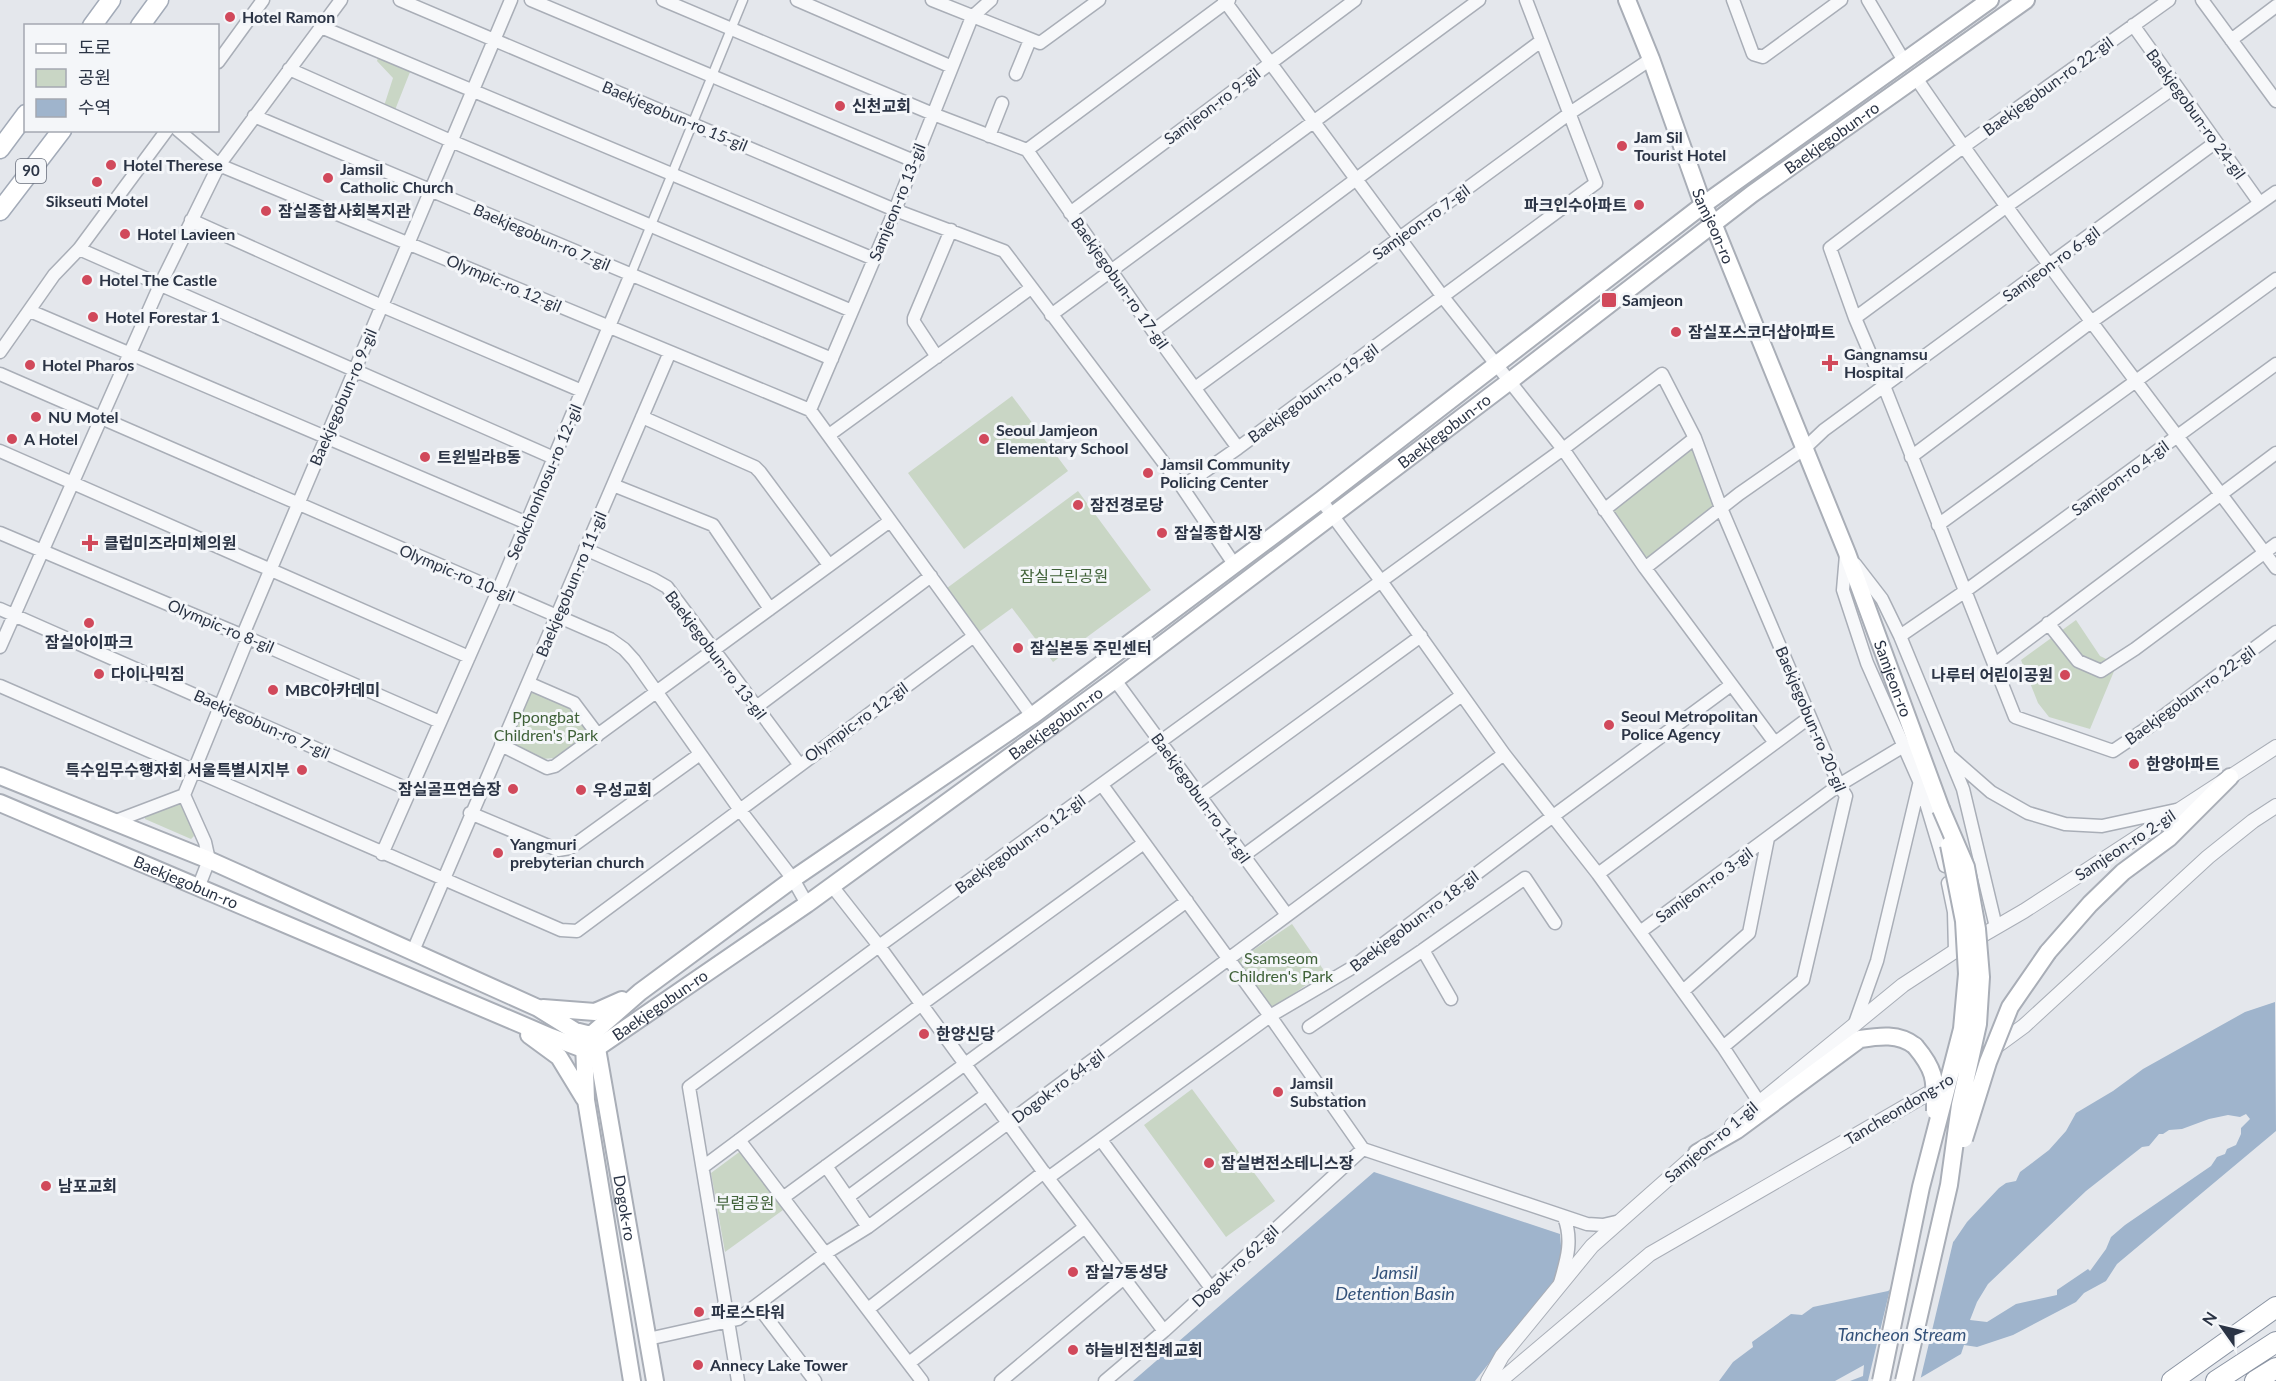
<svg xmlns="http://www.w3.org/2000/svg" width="2276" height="1381" font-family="Lato,'Noto Sans KR',sans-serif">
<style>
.green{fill:#c9d6c5}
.water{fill:#9fb4cc;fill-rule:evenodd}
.pier{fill:#e4e7ec}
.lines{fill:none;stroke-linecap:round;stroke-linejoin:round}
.pedestrian-casing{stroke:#a9aeb7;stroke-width:11}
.minor-casing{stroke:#a9aeb7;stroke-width:15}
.tertiary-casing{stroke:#a9aeb7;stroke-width:16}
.secondary-casing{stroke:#a9aeb7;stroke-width:20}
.primary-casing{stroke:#a3abb8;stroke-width:21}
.trunk-casing{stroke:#8b94a3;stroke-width:22}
.pedestrian{stroke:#f7f8fa;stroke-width:8}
.minor{stroke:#f7f8fa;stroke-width:12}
.tertiary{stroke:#f7f8fa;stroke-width:14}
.secondary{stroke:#fff;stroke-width:16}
.primary{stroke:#fff;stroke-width:18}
.trunk{stroke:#fff;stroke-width:20}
.secondary-bridge-casing{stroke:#a9aeb7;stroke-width:20;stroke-linecap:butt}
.secondary-bridge{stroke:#fff;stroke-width:16}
.poi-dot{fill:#d1495b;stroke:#f4f6f9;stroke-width:2}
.labels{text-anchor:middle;stroke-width:6;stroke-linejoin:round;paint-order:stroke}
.shield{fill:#f4f6f9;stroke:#676e7b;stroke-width:1.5}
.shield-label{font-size:15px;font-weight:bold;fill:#2b3445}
.poi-label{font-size:16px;font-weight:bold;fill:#2b3445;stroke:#f4f6f9;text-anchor:start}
.street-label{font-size:16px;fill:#2b3445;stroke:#f4f6f9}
.park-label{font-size:16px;fill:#3f6138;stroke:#f4f6f9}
.water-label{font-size:18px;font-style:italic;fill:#34527a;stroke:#f4f6f9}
</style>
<rect width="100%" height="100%" fill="#e4e7ec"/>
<path class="green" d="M379 54 412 67 395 110 384 106 393 78 377 61Z
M1012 396 1068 471 964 549 908 473Z
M1695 438 1721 508 1645 568 1604 510Z
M1078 491 1151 590 1053 662 1012 608 979 632 947 588Z
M2076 620 2100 656 2117 664 2090 729 2049 717 2038 703 2021 660Z
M530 687 571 703 592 732 554 758 542 759 505 742Z
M181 799 186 802 194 836 191 839 145 819V814Z
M1292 924 1325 972 1270 1010 1237 961Z
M1192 1089 1275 1201 1226 1237 1144 1125Z
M742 1150 783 1210 725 1252 711 1173Z"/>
<path class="water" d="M2275 1002 2276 1131 2117 1264 2106 1281 2084 1293 2076 1302 2013 1335 1977 1347 1964 1345 1961 1354 1915 1381H1850L1863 1376 1864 1365 1835 1381H1719L1733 1362 1753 1347 1752 1342 1791 1314 1802 1315 1813 1307 1888 1291 1954 1241 1967 1222 1999 1188 2006 1183 2016 1181 2020 1172 2049 1150 2066 1131 2076 1113 2113 1091 2143 1069 2245 1012ZM2246 1114 2250 1119 2241 1128V1134L2236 1145 2227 1149 2225 1154 2217 1157 2211 1166 2125 1225 2111 1237 2106 1249 2090 1271 2088 1269 2057 1290V1295L2016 1304 1987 1322 1970 1320 1977 1302 1988 1284 2086 1191 2142 1147 2149 1146 2159 1134H2163L2169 1130 2182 1129 2209 1119 2228 1115 2240 1117Z
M1374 1172 1560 1234 1563 1269 1475 1381H1133Z"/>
<path class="pier" d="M1955 1234 1920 1381H1868L1891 1285 1951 1239Z"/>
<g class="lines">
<g class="pedestrian-casing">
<path id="pedestrian" d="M631 274 743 0"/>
</g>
<g class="minor-casing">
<path id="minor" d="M400 0 895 210 1004 251 1182 487 1234 564
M531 0 914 161
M663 0 933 114 1027 150 1153 331 1238 448
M797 0 952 67
M932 0 1040 43 1099 0
M1224 0 1443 297 1563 449 1645 568 1775 743
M1733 0 1753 54 1763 57 1841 0
M1868 0 1904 61
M2169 0 1963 147 1830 248 1855 318 1884 386 2015 717 2113 751 2150 726 2276 632
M2202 0 2276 101
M2133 25 2259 202
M321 27 874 259
M2231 40 2276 6
M218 62 263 0
M289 69 451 141 852 311
M1016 74 1030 40
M1916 78C2030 245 2155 405 2276 568
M254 116 832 359
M178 130 219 165 810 410 1032 716
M989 136 1002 103
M1027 150 1229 0
M1070 213 1355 0
M191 220 382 306 582 391
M79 249 554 458
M30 311 527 523
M1051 315 1479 0
M1855 318 2007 206 2175 87
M1153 331 1541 41
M0 352 54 275 79 249 167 130
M937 357 914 322V318L951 230
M0 374 610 639 624 649 634 660 740 810 793 879 807 904
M1195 388 1570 113 1651 59
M810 410 895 210 972 17 991 0
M642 417 755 467 760 472 829 565
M829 435 1031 288
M0 451 469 657
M1911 457 2091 322 2276 192
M613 485 713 525 770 609
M1182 487 1238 448 1596 183 1526 0
M1321 500 1381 581 1504 754 1598 874 1723 1047 1759 1102
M1604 510 1695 438
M1938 525 2276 279
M0 533 248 638 440 722
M585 549 653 579 667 587 799 764
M1846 555 1843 590 1867 663 1920 783 1945 866
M1855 564 1882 599 1900 636 1963 789 1996 927
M1645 568 1739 494 1805 448 1824 430 2216 142
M0 609 410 790
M2048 623 2078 661 2101 671 2135 649 2276 544
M1900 636 1964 592 2276 364
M0 647 160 285 219 165 341 0
M1995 664 2276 453
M1115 680 1287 915
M528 683 574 703 598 735
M0 686 561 930 577 931 974 636
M755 708 931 576
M501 745 547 768 555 766 890 521
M1951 757 1991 792 2028 813 2065 824 2102 826 2176 810
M1102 785 1270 1016 1363 1149
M1200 797 1421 636
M470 813 558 850 570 848 700 754
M113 822 184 795
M382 854 498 591 631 274
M1243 856 1462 695
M1598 874 1810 717
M1948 883 1954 912 1955 951
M832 886 879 946 1048 1178 1164 1331
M198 888 209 860 205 842 184 795 248 638 245 630 511 0
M1640 932 1839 785 1902 747
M413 951 670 352
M1683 991 1749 933 1768 838
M1451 999 1423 950 1525 878 1555 923
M1854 1026 1877 961 1919 785
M1309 1027 1423 950
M739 1140 922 1381
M1101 1140 1211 1288
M826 1166 868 1227
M703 1167 922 1004 1144 843
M1048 1178 1270 1016 1350 969 1541 825 1731 685
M784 1197 1187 901
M848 1197 987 1094
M1560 1283C1567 1259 1573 1240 1564 1217
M757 1305 815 1381
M868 1309 1044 1172
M648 1339 738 1319 826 1253 868 1227 1504 754
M909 1363 1085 1227
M738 1381 689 1087 879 946 1563 449 1662 374 1695 438 1721 508 1839 785 1846 796 1803 980 1723 1047
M1001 1381 1124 1278
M1105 1381 1164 1331 1363 1149 1587 1224 1603 1225 1616 1222"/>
</g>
<g class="tertiary-casing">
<path id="tertiary" d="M1964 1070 2024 1026 2208 857 2253 821 2276 806
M1732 1125 1903 985 1955 951 2024 911 2276 747
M1488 1381 1502 1356 1592 1246 1705 1146
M1500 1381 1650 1254 1941 1086"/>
</g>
<g class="secondary-casing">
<g id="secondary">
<path id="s1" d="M1627 0 1651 59 1703 205 1713 223 1847 553 1941 809"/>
<path d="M0 776 209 860 538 1008 575 1031 591 1035 640 992 793 879 1032 716 1321 500 1703 205 1990 0"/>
<path id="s2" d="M0 803 551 1037 583 1049 597 1048 807 904 1115 680 1510 381 1752 194 2026 0"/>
<path d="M2048 952 2090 904 2123 872 2169 838 2230 777"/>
<path d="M543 1008 595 1012 622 1000"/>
<path d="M529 1035 559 1057 584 1098"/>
<path id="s3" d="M593 1040 598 1054 655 1381"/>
<path d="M584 1041 586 1100 632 1381"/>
<path d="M1697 1153 1737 1130 1860 1039C1879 1036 1899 1033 1915 1046"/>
</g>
</g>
<g class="primary-casing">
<path id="primary" d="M92 26 111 0
M140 26 159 0
M0 149 26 114
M0 211 62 130"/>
</g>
<g class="trunk-casing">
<path id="trunk" d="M2172 1381 2276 1307
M2216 1381 2276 1342
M2255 1381 2276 1368"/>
</g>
<use href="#pedestrian" class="pedestrian"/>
<use href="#minor" class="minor"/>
<use href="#tertiary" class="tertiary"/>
<use href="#secondary" class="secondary"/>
<use href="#primary" class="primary"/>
<use href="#trunk" class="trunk"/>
<g class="secondary-bridge-casing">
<path id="secondary-bridge" d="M1915 1046C1936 1071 1935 1080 1935 1111
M1964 1139 1988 1062 2010 1007 2048 952
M1881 1381 1921 1187 1962 1029 1967 974 1964 921 1949 845
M1904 1381 1949 1185 1960 1105 1978 1024 1981 977 1977 929 1966 867 1941 809"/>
</g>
<use href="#secondary-bridge" class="secondary-bridge"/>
</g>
<g class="poi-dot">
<circle cx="230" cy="17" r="6"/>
<circle cx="840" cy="106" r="6"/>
<circle cx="1622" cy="146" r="6"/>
<circle cx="111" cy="165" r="6"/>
<circle cx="328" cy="178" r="6"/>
<circle cx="97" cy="182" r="6"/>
<circle cx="1639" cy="205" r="6"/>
<circle cx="266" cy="211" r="6"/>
<circle cx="125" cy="234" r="6"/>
<circle cx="87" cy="280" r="6"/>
<rect x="1601" y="292" width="16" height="16" rx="3"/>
<circle cx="93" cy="317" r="6"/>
<circle cx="1676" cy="332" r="6"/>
<path d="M1827 354h6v6h6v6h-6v6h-6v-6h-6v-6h6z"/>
<circle cx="30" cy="365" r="6"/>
<circle cx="36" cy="417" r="6"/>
<circle cx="12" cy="439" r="6"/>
<circle cx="984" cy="439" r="6"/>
<circle cx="425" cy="457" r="6"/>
<circle cx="1148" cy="473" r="6"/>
<circle cx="1078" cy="505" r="6"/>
<circle cx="1162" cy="533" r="6"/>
<path d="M87 534h6v6h6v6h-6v6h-6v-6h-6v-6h6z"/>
<circle cx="89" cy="623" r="6"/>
<circle cx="1018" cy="648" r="6"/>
<circle cx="99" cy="674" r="6"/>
<circle cx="2065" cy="675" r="6"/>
<circle cx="273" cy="690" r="6"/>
<circle cx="1609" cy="725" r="6"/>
<circle cx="2134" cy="764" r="6"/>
<circle cx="302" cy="770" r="6"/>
<circle cx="513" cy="789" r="6"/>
<circle cx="581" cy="790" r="6"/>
<circle cx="498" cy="853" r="6"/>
<circle cx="924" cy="1034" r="6"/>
<circle cx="1278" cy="1092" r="6"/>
<circle cx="1209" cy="1163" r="6"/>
<circle cx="46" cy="1186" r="6"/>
<circle cx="1073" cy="1272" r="6"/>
<circle cx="699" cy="1312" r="6"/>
<circle cx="1073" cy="1350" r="6"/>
<circle cx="698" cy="1365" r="6"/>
</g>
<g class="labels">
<rect class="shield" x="16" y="159" width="30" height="24" rx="4.5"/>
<g class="shield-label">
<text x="31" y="176">90</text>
</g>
<g class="poi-label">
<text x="242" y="23">Hotel Ramon</text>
<text x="852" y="112">신천교회</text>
<text x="1634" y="143">Jam Sil<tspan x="1634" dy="18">Tourist Hotel</tspan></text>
<text x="123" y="171">Hotel Therese</text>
<text x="340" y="175">Jamsil<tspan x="340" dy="18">Catholic Church</tspan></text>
<text x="97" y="207" text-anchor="middle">Sikseuti Motel</text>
<text x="1627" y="211" text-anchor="end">파크인수아파트</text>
<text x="278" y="217">잠실종합사회복지관</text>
<text x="137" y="240">Hotel Lavieen</text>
<text x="99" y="286">Hotel The Castle</text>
<text x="1622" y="306">Samjeon</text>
<text x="105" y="323">Hotel Forestar 1</text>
<text x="1688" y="338">잠실포스코더샵아파트</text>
<text x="1844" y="360">Gangnamsu<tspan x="1844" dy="18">Hospital</tspan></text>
<text x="42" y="371">Hotel Pharos</text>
<text x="48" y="423">NU Motel</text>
<text x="996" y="436">Seoul Jamjeon<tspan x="996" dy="18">Elementary School</tspan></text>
<text x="24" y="445">A Hotel</text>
<text x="437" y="463">트윈빌라B동</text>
<text x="1160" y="470">Jamsil Community<tspan x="1160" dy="18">Policing Center</tspan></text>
<text x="1090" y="511">잠전경로당</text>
<text x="1174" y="539">잠실종합시장</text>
<text x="104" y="549">클럽미즈라미체의원</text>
<text x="89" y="648" text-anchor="middle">잠실아이파크</text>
<text x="1030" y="654">잠실본동 주민센터</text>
<text x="111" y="680">다이나믹짐</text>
<text x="2053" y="681" text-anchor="end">나루터 어린이공원</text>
<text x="285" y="696">MBC아카데미</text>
<text x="1621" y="722">Seoul Metropolitan<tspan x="1621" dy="18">Police Agency</tspan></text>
<text x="2146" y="770">한양아파트</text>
<text x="290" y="776" text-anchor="end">특수임무수행자회 서울특별시지부</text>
<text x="501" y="795" text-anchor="end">잠실골프연습장</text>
<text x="593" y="796">우성교회</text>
<text x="510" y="850">Yangmuri<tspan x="510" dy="18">prebyterian church</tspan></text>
<text x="936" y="1040">한양신당</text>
<text x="1290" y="1089">Jamsil<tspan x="1290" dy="18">Substation</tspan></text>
<text x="1221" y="1169">잠실변전소테니스장</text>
<text x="58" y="1192">남포교회</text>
<text x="1085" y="1278">잠실7동성당</text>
<text x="711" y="1318">파로스타워</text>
<text x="1085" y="1356">하늘비전침례교회</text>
<text x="710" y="1371">Annecy Lake Tower</text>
</g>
<g class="street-label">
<text transform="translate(2048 86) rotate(-36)" y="6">Baekjegobun-ro 22-gil</text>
<text transform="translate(1212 106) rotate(-37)" y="6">Samjeon-ro 9-gil</text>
<text transform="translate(2196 114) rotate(54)" y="6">Baekjegobun-ro 24-gil</text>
<text transform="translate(675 116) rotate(23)" y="6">Baekjegobun-ro 15-gil</text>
<text dy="6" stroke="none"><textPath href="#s2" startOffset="2181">Baekjegobun-ro</textPath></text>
<text transform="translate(897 202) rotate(-68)" y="6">Samjeon-ro 13-gil</text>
<text transform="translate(1421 222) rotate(-36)" y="6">Samjeon-ro 7-gil</text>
<text dy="6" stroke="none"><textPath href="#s1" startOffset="242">Samjeon-ro</textPath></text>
<text transform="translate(542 237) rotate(23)" y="6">Baekjegobun-ro 7-gil</text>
<text transform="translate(2051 264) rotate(-36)" y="6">Samjeon-ro 6-gil</text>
<text transform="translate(504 283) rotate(23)" y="6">Olympic-ro 12-gil</text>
<text transform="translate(1120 283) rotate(55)" y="6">Baekjegobun-ro 17-gil</text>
<text transform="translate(1313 393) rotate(-36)" y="6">Baekjegobun-ro 19-gil</text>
<text transform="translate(343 397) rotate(-67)" y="6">Baekjegobun-ro 9-gil</text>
<text dy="6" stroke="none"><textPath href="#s2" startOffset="1695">Baekjegobun-ro</textPath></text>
<text transform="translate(2120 478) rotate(-36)" y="6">Samjeon-ro 4-gil</text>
<text transform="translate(544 482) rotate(-67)" y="6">Seokchonhosu-ro 12-gil</text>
<text transform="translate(457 573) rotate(23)" y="6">Olympic-ro 10-gil</text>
<text transform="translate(571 584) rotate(-67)" y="6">Baekjegobun-ro 11-gil</text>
<text transform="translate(221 626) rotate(23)" y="6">Olympic-ro 8-gil</text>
<text transform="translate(716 655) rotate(53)" y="6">Baekjegobun-ro 13-gil</text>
<text dy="6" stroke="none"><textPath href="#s1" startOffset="729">Samjeon-ro</textPath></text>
<text transform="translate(2190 695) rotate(-36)" y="6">Baekjegobun-ro 22-gil</text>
<text transform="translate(1811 719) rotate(67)" y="6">Baekjegobun-ro 20-gil</text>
<text transform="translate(856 722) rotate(-36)" y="6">Olympic-ro 12-gil</text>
<text dy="6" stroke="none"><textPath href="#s2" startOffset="1209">Baekjegobun-ro</textPath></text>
<text transform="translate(262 724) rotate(24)" y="6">Baekjegobun-ro 7-gil</text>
<text transform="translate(1201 798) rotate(54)" y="6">Baekjegobun-ro 14-gil</text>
<text transform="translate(1020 844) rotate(-36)" y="6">Baekjegobun-ro 12-gil</text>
<text transform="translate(2125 845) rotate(-33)" y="6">Samjeon-ro 2-gil</text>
<text dy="6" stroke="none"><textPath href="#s2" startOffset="202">Baekjegobun-ro</textPath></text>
<text transform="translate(1704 885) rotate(-36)" y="6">Samjeon-ro 3-gil</text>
<text transform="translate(1414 921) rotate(-37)" y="6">Baekjegobun-ro 18-gil</text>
<text dy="6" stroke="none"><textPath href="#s2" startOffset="723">Baekjegobun-ro</textPath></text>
<text transform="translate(1058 1086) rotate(-37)" y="6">Dogok-ro 64-gil</text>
<text transform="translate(1899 1109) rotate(-31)" y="6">Tancheondong-ro</text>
<text transform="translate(1711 1142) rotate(-40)" y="6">Samjeon-ro 1-gil</text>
<text dy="6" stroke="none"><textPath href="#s3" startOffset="171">Dogok-ro</textPath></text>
<text transform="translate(1235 1266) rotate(-43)" y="6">Dogok-ro 62-gil</text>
</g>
<g class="park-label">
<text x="1064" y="582">잠실근린공원</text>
<text x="546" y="723">Ppongbat<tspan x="546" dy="18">Children's Park</tspan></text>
<text x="1281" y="964">Ssamseom<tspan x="1281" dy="18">Children's Park</tspan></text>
<text x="745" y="1209">부렴공원</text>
</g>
<g class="water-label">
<text x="1395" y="1279">Jamsil<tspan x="1395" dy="21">Detention Basin</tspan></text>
<text x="1902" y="1341">Tancheon Stream</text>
</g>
</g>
<rect x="24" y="24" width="195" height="108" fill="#f4f6f9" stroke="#a4a8b1" stroke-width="1.5"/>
<rect x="36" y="44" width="30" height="9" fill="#ffffff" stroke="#a4a8b1" stroke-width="1.5"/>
<text x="78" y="54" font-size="18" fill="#2b3445">도로</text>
<rect x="36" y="69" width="30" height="18" fill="#c9d6c5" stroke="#a4a8b1" stroke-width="1.5"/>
<text x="78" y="84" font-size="18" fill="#2b3445">공원</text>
<rect x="36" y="99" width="30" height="18" fill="#9fb4cc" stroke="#a4a8b1" stroke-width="1.5"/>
<text x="78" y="114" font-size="18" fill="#2b3445">수역</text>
<g transform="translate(2222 1327) rotate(304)" stroke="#f4f6f9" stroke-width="4.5" paint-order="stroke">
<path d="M0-4.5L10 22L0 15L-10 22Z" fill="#2b3445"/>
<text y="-9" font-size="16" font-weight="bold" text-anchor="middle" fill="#2b3445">N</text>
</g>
</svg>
